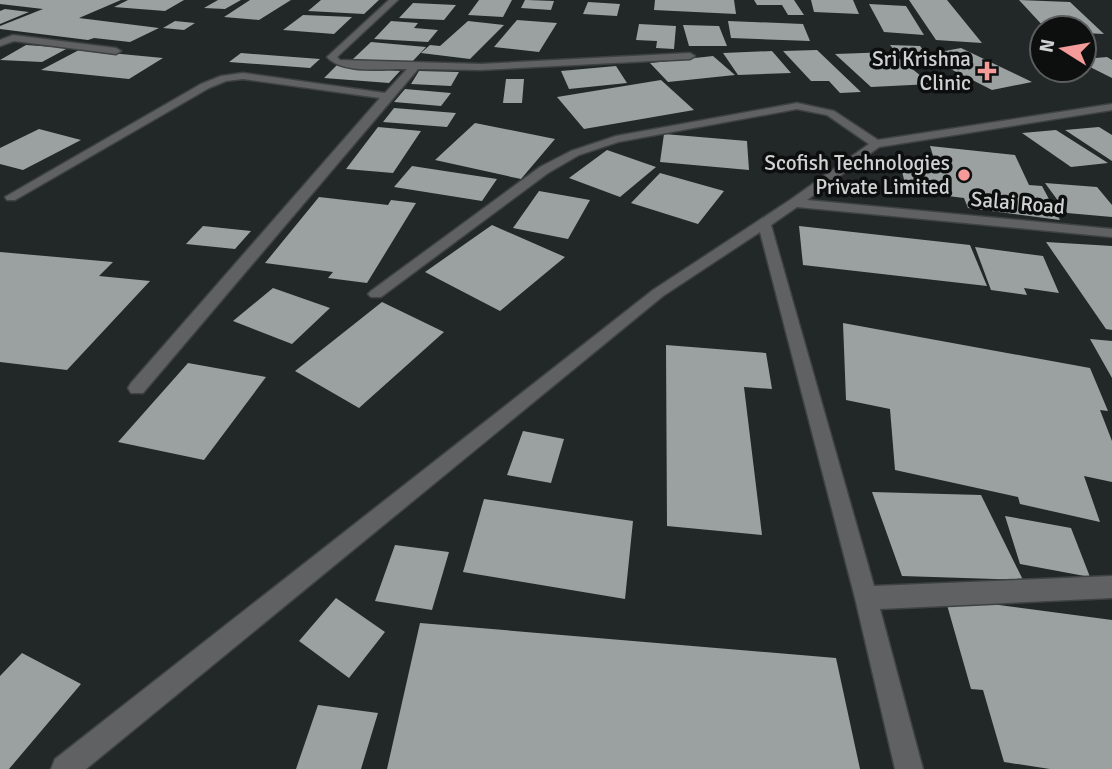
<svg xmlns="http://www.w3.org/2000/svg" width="1112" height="769" font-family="Signika,sans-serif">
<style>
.building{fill:#9ba1a1}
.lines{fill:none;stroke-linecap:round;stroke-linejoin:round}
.minor-casing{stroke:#3e4242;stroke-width:3}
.minor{fill:#5f6162;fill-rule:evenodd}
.poi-dot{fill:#f59b99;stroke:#0d0f0f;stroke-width:2.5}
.labels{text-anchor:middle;stroke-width:7;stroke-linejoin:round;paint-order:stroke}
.far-poi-label{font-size:21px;fill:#cfd2d2;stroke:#0d0f0f;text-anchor:end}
.far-street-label{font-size:21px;fill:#cfd2d2;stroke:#0d0f0f}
</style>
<rect width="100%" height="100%" fill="#222727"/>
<path class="building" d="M0 0H121L79 18 159 28 130 42 94 38 88 40 0 29V26L43 9 0 4Z
M128 0H184L165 11 114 7Z
M218 0H241L225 9 204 8Z
M250 0H291L259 20 224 17Z
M321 0H379L364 14 308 11Z
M479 0H512L503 17 468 15Z
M525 0H527L554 1 551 10 521 8Z
M655 0H734L736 14 654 10Z
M754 0H794L804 15H788L782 5H757Z
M811 0H853L859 14 814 12Z
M909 0H947L982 43 936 40Z
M1019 0 1070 2 1104 34 1084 33V28H1045Z
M588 2 620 4 617 16 583 14Z
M413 3 456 5 444 20 399 18Z
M869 4 906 6 924 35 884 32Z
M5 9 29 12 0 24V11Z
M303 15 352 17 334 34 283 30Z
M517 20 557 23 539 52 494 47Z
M175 21 195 23 184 30 163 28Z
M391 21 418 23 414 28 438 30 428 42 374 39Z
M468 21 504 25 470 59 421 53 430 45 440 46Z
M728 21 803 24 810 41 731 38Z
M639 24 676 26 674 49 656 48 657 41 636 40Z
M683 25 719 26 727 46H689Z
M371 42 426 47 410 64 353 59Z
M26 45 68 48 42 62 0 60Z
M890 45 920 46 925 52 895 51Z
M961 48 1032 82 992 90 923 55Z
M79 50 163 58 129 79 41 70Z
M817 50 861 92 840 93 829 81H811L783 51Z
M772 51 791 73 738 75 723 53Z
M891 52 931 84 871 87 835 54Z
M241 53 320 59 310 68 229 62Z
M713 56 735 75 668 82 650 63Z
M1107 57 1112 60V78L1084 64V59Z
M337 65 400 71 389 83 324 78Z
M616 66 627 83 569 89 561 71Z
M419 71 459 72 451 86 411 84Z
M506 79H524L522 103H503Z
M661 80 694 110 584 129 557 97Z
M405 89 451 93 441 106 394 102Z
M394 108 456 113 447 127 383 122Z
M475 123 555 139 521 179 435 160Z
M378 127 421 131 393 173 346 169Z
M1099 127 1112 135V161L1065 130Z
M39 129 81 140 23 170 0 164V148Z
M1056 130 1108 163 1071 167 1022 133Z
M664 134 747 141 749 170 660 162Z
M930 146 1015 155 1029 185 1042 186 1060 220 968 208 964 198 907 191 899 160 936 165Z
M607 150 656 167 620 197 569 178Z
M412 166 497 179 482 201 394 187Z
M660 173 724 191 698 224 631 203Z
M1045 183 1097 187 1112 205V217L1067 213Z
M539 191 590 200 568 239 513 228Z
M319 197 388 205 391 200 416 203 367 283 328 278 333 272 265 263Z
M492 225 565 257 500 311 425 272Z
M203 226 251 231 235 249 186 244Z
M799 226 970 245 987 286 803 265Z
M1046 242 1112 246V330L1106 329Z
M975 247 1043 256 1059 293 1024 288 1027 295 991 290Z
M0 252 113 262 99 276 150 281 67 370 0 362Z
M273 288 330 308 292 344 233 321Z
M382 302 444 332 359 408 295 371Z
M843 323 1090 368 1108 411 1100 410 1112 441V482L1084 476 1100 522 1020 504 1018 497 895 470 890 409 846 400Z
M1090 339 1112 341V378Z
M666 345 766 353 772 389 744 387 762 535 667 526Z
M188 363 266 377 204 460 118 442Z
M523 431 564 439 551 483 507 475Z
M872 492 981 495 1023 580 902 576Z
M484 499 633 521 625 599 463 572Z
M1005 516 1071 528 1090 577 1020 564Z
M395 545 449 552 432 610 375 601Z
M336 598 385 632 349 678 299 641Z
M945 598 1112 620V769H1050L1004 762 983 690 971 689Z
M420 623 836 658 860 769H387Z
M22 653 81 684 9 769H0V676Z
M318 705 378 713 361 769H296Z"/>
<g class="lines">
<g class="minor-casing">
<path id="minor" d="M389 0H398L337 57 340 60 481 64 690 53 695 56 690 59 481 70 418 69 143 393H131L128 388 131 383 380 98 243 79 226 81 209 88 15 200H7L5 197 201 84 221 76 243 73 385 93 407 69C385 68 343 75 327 57Z
M13 35 116 48 121 51 116 54 14 41 0 46V40Z
M797 103 834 111 878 140 1112 104V110L879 147 807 200 1112 229V237L797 207 771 225 874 586 1112 576V598L880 609 923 769H895L855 598 760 232 663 296 86 769H51L55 759 653 290 790 200 869 144 827 115 797 109 618 142 579 155 548 173 381 297H371L368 294 371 291 540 167 571 151 616 136Z"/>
</g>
<use href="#minor" class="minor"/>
</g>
<g class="poi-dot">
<path d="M983.5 60.5h7v7h7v7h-7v7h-7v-7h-7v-7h7z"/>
<circle cx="964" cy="175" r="7"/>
</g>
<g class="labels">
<g class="far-poi-label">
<text x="971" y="66">Sri Krishna<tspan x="971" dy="24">Clinic</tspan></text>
<text x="950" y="170">Scofish Technologies<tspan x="950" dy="24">Private Limited</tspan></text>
</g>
<g class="far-street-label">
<text transform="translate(1018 203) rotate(5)" y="7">Salai Road</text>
</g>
</g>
<g transform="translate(1063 49) rotate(281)"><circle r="33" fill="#0d0f0f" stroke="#5b5d5d" stroke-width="2"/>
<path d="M0-5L12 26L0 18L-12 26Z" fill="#f59b99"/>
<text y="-10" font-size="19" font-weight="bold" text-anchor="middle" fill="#cfd2d2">N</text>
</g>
</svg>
